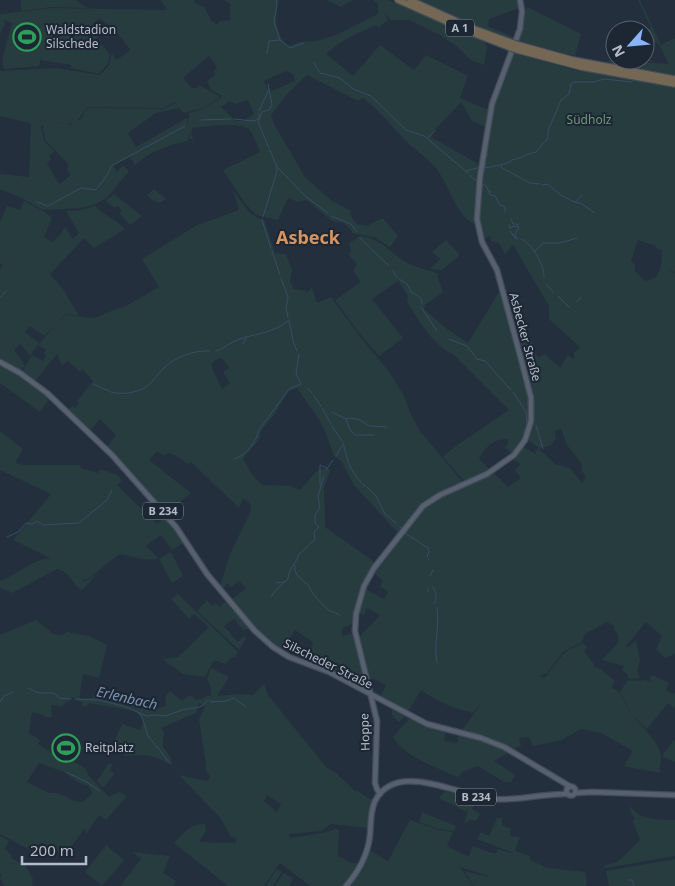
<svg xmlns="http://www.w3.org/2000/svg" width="675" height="886" font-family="'Noto Sans',sans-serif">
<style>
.green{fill:#263c3f;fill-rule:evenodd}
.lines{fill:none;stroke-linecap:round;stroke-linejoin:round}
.stream{stroke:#394c67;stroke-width:1}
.major-casing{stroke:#414a57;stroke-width:7}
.highway-casing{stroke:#434c59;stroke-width:8}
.major{stroke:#56606e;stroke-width:4.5}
.highway{stroke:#746855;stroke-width:5.5}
.highway-bridge-casing{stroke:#434c59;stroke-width:8;stroke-linecap:butt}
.highway-bridge{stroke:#746855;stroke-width:5.5}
.labels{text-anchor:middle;stroke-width:4;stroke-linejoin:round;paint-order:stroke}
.shield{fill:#1d2633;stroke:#878f9c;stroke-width:1}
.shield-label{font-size:11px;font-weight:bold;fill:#b4bcc9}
.poi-label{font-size:12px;fill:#b4bcc9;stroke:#1d2633;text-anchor:start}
.park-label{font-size:12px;fill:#6b9a76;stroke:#1d2633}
.street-label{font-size:12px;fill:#b4bcc9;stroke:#1d2633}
.water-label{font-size:14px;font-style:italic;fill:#7c92b1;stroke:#1d2633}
.district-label{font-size:18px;font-weight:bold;fill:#d59563;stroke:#1d2633}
</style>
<rect width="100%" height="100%" fill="#242f3e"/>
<path class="green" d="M21 0H76L87 8 52 7 21 11Z
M160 0H194L195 3 204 7 211 20 217 25 220 21 230 20V5L232 6 225 0H279C275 16 274 33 288 46L299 42 316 41 336 35 378 14V4L373 0H388L485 42 487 47 484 65 471 60 455 45 440 35 409 20H390L385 12 388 20 378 28 377 25C359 32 340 41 326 54L353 76 380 45 414 70 426 55 468 76 460 98 489 110 486 127 472 121 461 102 434 131 431 137 480 165 474 224C456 215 449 186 438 171 428 158 415 150 404 139 390 125 379 110 363 98L358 101 307 75 288 93 271 115 274 124 305 177 332 201 350 210 352 218 357 224 367 226 383 218 398 236 390 247 374 237 352 233V231L344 223 332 221 308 201 305 200 298 202 288 198 278 220 256 215 244 202 223 170 260 152C257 145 253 132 247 128 238 122 203 127 192 128L191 133 193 139H190L189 132 188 141C169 144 148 153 135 165L130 157 113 166 117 172 123 165 129 171 108 197 94 205 80 208 43 210 20 197 0 189V174L29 177 31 123 41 126 44 141 54 151 49 156 51 159 47 163 58 182 60 184 71 175 67 170 69 165 67 163 45 140 43 126 0 116V71L55 68 100 75 109 65 112 53 116 60 127 53 130 49 114 29 99 18 91 26 99 35 95 41 104 47 110 55 108 63 99 74 71 68V65L41 60 42 53 39 66 4 69 2 60 12 23 4 20 5 23 0 34V14L52 8 168 10ZM209 56 217 67 214 70 215 75 207 81 211 90 221 95V98L202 109 189 113 188 126 187 118 136 147 128 133 156 113 179 108 176 103 163 109 89 108 86 110 81 119 70 125 57 122C61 122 66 125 70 124 80 123 82 111 89 107L163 108 175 102 183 113 203 108 219 98V96L199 85 197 88H192L183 78ZM286 71 293 74 295 81 269 92 264 81ZM248 100 254 114 243 121H236L221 107 230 101 235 104Z
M326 0H353L341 7Z
M418 0H518L520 8 489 19 488 26 513 37 515 40 472 24Z
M638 0H640L661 45 675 38V75L607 63 610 60 669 64 660 46 656 42H645V37L651 28Z
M527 7 581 34 575 56 518 41Z
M514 54H518L575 70 675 87V272L668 270 675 273V654L665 658 656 649 662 636 646 622 626 646 628 647 636 641 640 660 637 671 640 678 629 679 627 674 622 670 624 666 602 660 618 643V634L614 630V626L607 622 585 634 582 642 564 651 547 673 539 676 544 678 566 651 583 643 587 647 584 651 593 663 594 667 601 669 615 681 611 687 619 692 632 715 620 692 627 681 645 680 653 683 649 680 652 675 669 683 666 690 674 694 675 693V709L668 703 647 729 632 715C641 726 660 742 661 756 661 762 659 767 660 773L624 766 633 751 601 733 581 729 562 740 533 746 529 737 519 738 521 746 512 749 490 739 461 731 484 700 473 713C454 708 437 702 421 690L408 712 381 696 386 685 374 679 368 678 358 638 380 615 367 608 364 615 358 613 365 589 384 599 388 592 380 586 383 581 373 572 423 508 445 495 493 472 508 487 521 478 515 470 521 464 512 459 523 447 536 454 535 451 539 448 527 439 523 440 513 454 504 447 508 445V439C493 439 487 446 479 458L490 470 465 482 443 457 453 448 509 410 453 354C434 347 418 319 407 302L408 296 398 281 372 299 403 338 379 356 359 333 335 300 361 282 353 271 357 264 348 254 351 252 349 243 360 237V236C380 237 392 255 408 263 418 268 429 270 439 274L437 275 443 292 425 305 424 309 447 329 468 343 499 292H502L519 344 531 340 538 358 545 354 552 361 562 368 561 366 568 355 574 359 575 357 573 354 580 347 549 319V306L513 245 505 254 499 243 491 241V236L482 239 478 217 483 166 497 95ZM638 240 653 245 662 251 661 267 656 277 645 281 635 271V265L631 261ZM561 429 567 445 582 464 581 470 586 477 582 483 570 468 555 464 539 449 551 445 556 438 554 431Z
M154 189 166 199 159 203 152 200 147 195Z
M234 191C242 202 250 218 264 220L275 253 286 254 292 270 290 281 294 289 307 291 305 294 312 288 317 303 331 297 358 334 390 373 404 396 411 415 420 431 464 484 420 507 399 534 354 485 341 461 334 456 325 431 320 421 297 388 289 391 286 395 275 414 263 428 260 433V438L243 459 252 474 262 485 291 486 300 490 319 469 328 468 330 471 324 487 325 527 376 563 357 605 353 624 342 628V636L354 633 365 678 358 679 355 685 308 662 313 642 295 630 290 638 286 639 287 649 283 652 263 637 231 600 246 588 239 581 231 587 228 583 222 589 220 586 230 554 250 513C253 505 249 502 243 498L239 508 191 462 187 464 180 458 170 453 163 455 138 439 157 451 149 460 191 493 166 513 107 447 116 435 100 419 90 431 67 409 71 408 73 406 75 408 79 403 77 401 93 381 82 369 80 372 68 361 62 365 57 354 35 381 22 372 32 355 43 361 46 356 44 353 46 350 38 345 55 325 65 316 69 315 90 318 98 317 106 313 128 305 159 287 142 259 197 225 239 210ZM212 353V363L215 360 222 358 229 368 223 372 230 383 222 389 212 368Z
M114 194 142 216 130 225 119 213 122 211 118 206 115 208 105 201Z
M24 201 45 212 52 218 44 237 52 242 60 235 65 227 73 239 79 233 66 211 81 210 95 206C105 216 116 219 125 229L94 248 84 238 50 274 63 289 79 316 68 314 64 316 44 336 30 326 25 332 39 343 30 356 20 344 14 350 25 365 20 371 0 361V270L3 265 0 264V222L7 206 20 210Z
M446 240 460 255 442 270 430 269 440 259 432 252Z
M0 363 19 374 51 397 40 412 0 383Z
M0 431 23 449 15 463 24 465H80L81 468 98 473 100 469 117 475 122 480 117 485 157 524 166 516 185 542 172 550 161 535 146 546 158 558C143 564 128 552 118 555L88 579 83 580 75 575 85 582 98 573 82 590C71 584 72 573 57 569L12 593 0 588V581C15 576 39 555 52 559L13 540 51 494 0 470Z
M171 552 183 576 172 583 159 559Z
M178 594 238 652 235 658 232 657 225 664 214 660 205 677 183 674 162 659 178 657 209 627 194 614 189 619 171 599Z
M207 600 212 606 216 603 219 607 227 600 251 629 243 630 234 619 224 626 238 642 244 636 246 638 239 650 197 611Z
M36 620 53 634 62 635 66 632 89 636 107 645 99 678 83 674 79 699 92 698 94 695 114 701H130L150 711 166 706 165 697 170 691 182 701 189 695 197 700 211 695V687L207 679 211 668 229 677 217 696 238 694 253 695 264 684 268 695 326 767 336 773 356 792V790L373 801 371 805 368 828 331 824 321 831 289 834 290 838 318 834 336 829 339 830 338 856 351 863H360L343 886H310L280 863 264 886H228L174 843C184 832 190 824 205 824L206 831 199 842 235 843 237 838 231 837 221 819 179 775 207 781 210 777 205 769 206 764 199 719 205 707 199 703 196 713 161 728 164 732 163 747 171 758 172 766C153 754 146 754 125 756L123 752 112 746 122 724 140 730 144 720 135 711 89 703 88 706H82V702L78 701V699L71 697 70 701 66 702 62 706 51 705 52 717H44V715L32 712 29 733 40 740 38 744 55 755 58 752 86 769 88 775 109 797 119 792 127 796 106 820 99 815 86 834 85 828 77 839 64 855 41 842 34 851H32L0 834V635ZM39 763C46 766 54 768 62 771 68 773 72 779 78 782 86 786 90 784 92 794L83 802 74 801 65 796 56 793H49L27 782ZM267 795 281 804 277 812 264 801Z
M392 708 406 715 399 722 392 715Z
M410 718 435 730 446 731 444 741 457 743 459 734 487 742 506 751H511L494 761 515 775 511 782H504L478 766 462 772 459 777 452 775C433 765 404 757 393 737Z
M675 739V762L663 757V754Z
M109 763 112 765 110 771 115 773 103 788 97 781Z
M445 791 478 799 472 809 480 814 476 821 470 820 464 824 468 810 465 811 439 798Z
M630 805C637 820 661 820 675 820V856L594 870 604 868 605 864 606 865 615 863 623 857 640 840 633 822 635 818 631 813Z
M422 812 456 826 454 831 439 829 419 822Z
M497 818H502V825L511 829 510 836 520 837 515 851 530 856V860L548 868 585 872 587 881 586 886H474L464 871 488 877 489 876 460 867 473 886H349L366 859 369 850 388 861 410 820 439 830 453 832 447 846 469 857 472 846 495 854 498 849 513 854V853L477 839 481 832 489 836Z
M0 836 9 841 5 848 12 856 11 858 25 865 33 879 32 886H4L0 878 3 872 0 875Z
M106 845 124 860 102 886 85 872Z
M133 852 170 856 163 873 176 881 173 886H120L141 859Z
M675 859V886H609L606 871Z
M277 869 282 872 273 886H266Z
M284 873 293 879 289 886H275Z"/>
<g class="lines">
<path class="stream" d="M280 40 290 48 304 43
M267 53 269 41 280 40 274 22 277 4 276 0
M314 63 320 73 340 78 353 89 371 96 406 130 424 136 468 173
M268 84 272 105 269 110 262 112 258 122 269 148
M259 111 269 89
M234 119 253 121 259 119V113
M201 120 231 119
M428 137 435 131
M270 150 277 167 289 179
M488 154 486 157 485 168 505 164 512 160 520 158 528 154 536 152 548 138V131L561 100 569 94 571 84 573 82H594L604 79 632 82
M501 165 502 168 530 183 540 184
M466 171 477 168
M470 175 476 181
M290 180 305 196 328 213
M483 184 487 187 490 195 495 196 500 205 505 207V212
M542 185 547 184 561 195 572 201 582 204 595 213
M490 191 491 192
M37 202 48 206 81 188 95 190C101 184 109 174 111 166L185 126
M575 202 582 195
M331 216 351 224 357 232
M263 217 277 171V167
M511 219 513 224H517L519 228 515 234 516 237
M262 220 271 248
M509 224 510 229 513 226 518 227
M510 231 515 238 518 239
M359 237 389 266
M521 239C532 243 545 266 544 277
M272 251 280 275
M535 251 543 243H560L577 238
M393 271 397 277
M281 278 288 297 286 309 288 317
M399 279 407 284 411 292C416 295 423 297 422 304
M547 285 553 292
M558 296 569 307
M0 297 6 291
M577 302 581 297
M421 307 437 331
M449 339 467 346 477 359 485 361 511 390
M243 344 246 338
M216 351C224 349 229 343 237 340 255 333 273 334 289 320L293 341 297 351
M93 384 109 391
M308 389 312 393
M111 392C120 395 137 393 146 387 153 382 158 373 165 367 175 357 195 350 209 351
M513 392 526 412 527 427
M314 396 321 406
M322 408 331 424
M332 412 346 419 352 418 360 420 369 426 387 427
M346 419 350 430 355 435H374
M536 425 543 449
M332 426 342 441
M343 443C347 458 349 470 361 482
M336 456 342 446
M234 459C246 456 256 442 259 430L289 389 301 384 296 374 299 354
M326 470 333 460
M362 483 365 486
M320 485V465L327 468
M367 487 376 496 385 514 396 523
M400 527 401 528
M405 533 428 548 429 551 427 557
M7 537 18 532 26 523 32 524 37 521 43 525 79 523 107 500 112 490
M428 559 429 560
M295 565V571L298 576 308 585 313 594 328 610 340 615
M430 576 433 570
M276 583 285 582
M432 586C436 591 438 598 434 604
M428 588V592
M271 597 276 590 288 579C288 569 297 563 299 554 306 550 308 543 315 540L314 532 319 527 315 523V515L320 508 318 496 324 476
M437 663C433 645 440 627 437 608
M28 688 38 693H54L59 698 71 699
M75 699 99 700 123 706 147 716 157 715 166 716 182 710 200 707 204 704
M0 702 4 696 13 692
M210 702 226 701 234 698 246 707
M205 703 207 700
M139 713 142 717 148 736 169 762
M66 772 85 781 100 791
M629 880H632L634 886"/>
<g class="major-casing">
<path id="major" d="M0 362 20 373 47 393 112 455 176 527 207 574 255 631 273 647 289 657 329 672 427 724 481 738 504 747 571 787
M566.5 791a4.5 4.5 0 1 1 9 0a4.5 4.5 0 1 1-9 0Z
M575 793 592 792 675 795
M380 794 377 789 375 783 377 721 355 631 356 614 364 586 374 568 423 506 440 495 487 474 514 455 525 440 531 421V398L521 359 497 270 482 242 477 219 480 177 492 104 520 29 522 11 520 0
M346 886C359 871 368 855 370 835 371 824 370 812 375 801 397 759 460 797 495 799 520 801 544 793 568 794"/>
</g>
<g class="highway-casing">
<path id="highway" d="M398 0 470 32 511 48
M410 0 472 28 513 43
M519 45 573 60 675 79
M517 50 581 67 675 84"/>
</g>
<use href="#major" class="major"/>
<use href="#highway" class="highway"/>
<g class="highway-bridge-casing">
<path id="highway-bridge" d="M513 43 519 45
M511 48 517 50"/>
</g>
<use href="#highway-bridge" class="highway-bridge"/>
</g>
<defs>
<g id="stadium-ring" transform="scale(1.4375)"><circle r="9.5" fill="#1d2633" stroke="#2e9e5b" stroke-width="1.5"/><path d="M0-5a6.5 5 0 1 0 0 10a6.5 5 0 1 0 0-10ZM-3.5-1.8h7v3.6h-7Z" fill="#2e9e5b"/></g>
</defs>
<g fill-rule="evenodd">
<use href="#stadium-ring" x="27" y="37"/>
<use href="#stadium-ring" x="66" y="748"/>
</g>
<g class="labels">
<g class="shield">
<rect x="446" y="19.5" width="28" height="17" rx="4"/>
<rect x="143" y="502.5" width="40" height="17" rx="4"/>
<rect x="456" y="788.5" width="40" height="17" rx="4"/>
</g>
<g class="shield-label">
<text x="460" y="32">A 1</text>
<text x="163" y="515">B 234</text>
<text x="476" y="801">B 234</text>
</g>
<g class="poi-label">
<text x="46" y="34">Waldstadion<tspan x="46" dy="14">Silschede</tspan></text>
<text x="85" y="752">Reitplatz</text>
</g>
<g class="park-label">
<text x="589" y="124">Südholz</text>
</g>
<g class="street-label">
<text transform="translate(525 337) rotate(75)" y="4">Asbecker Straße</text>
<text transform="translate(328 664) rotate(26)" y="4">Silscheder Straße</text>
<text transform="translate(365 732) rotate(-92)" y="4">Hoppe</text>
</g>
<g class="water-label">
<text transform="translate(127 698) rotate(13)" y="5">Erlenbach</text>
</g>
<g class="district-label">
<text x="308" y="244">Asbeck</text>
</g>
</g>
<g transform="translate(630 45) rotate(243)"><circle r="24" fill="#1d2633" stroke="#59626f"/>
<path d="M0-4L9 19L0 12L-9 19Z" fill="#8ab4f8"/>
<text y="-8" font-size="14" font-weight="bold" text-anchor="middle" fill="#b4bcc9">N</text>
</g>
<path d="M22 856v8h64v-8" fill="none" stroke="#b4bcc9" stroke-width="2.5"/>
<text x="30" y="856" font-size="15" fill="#b4bcc9" stroke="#1d2633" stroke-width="4" paint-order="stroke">200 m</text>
</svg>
